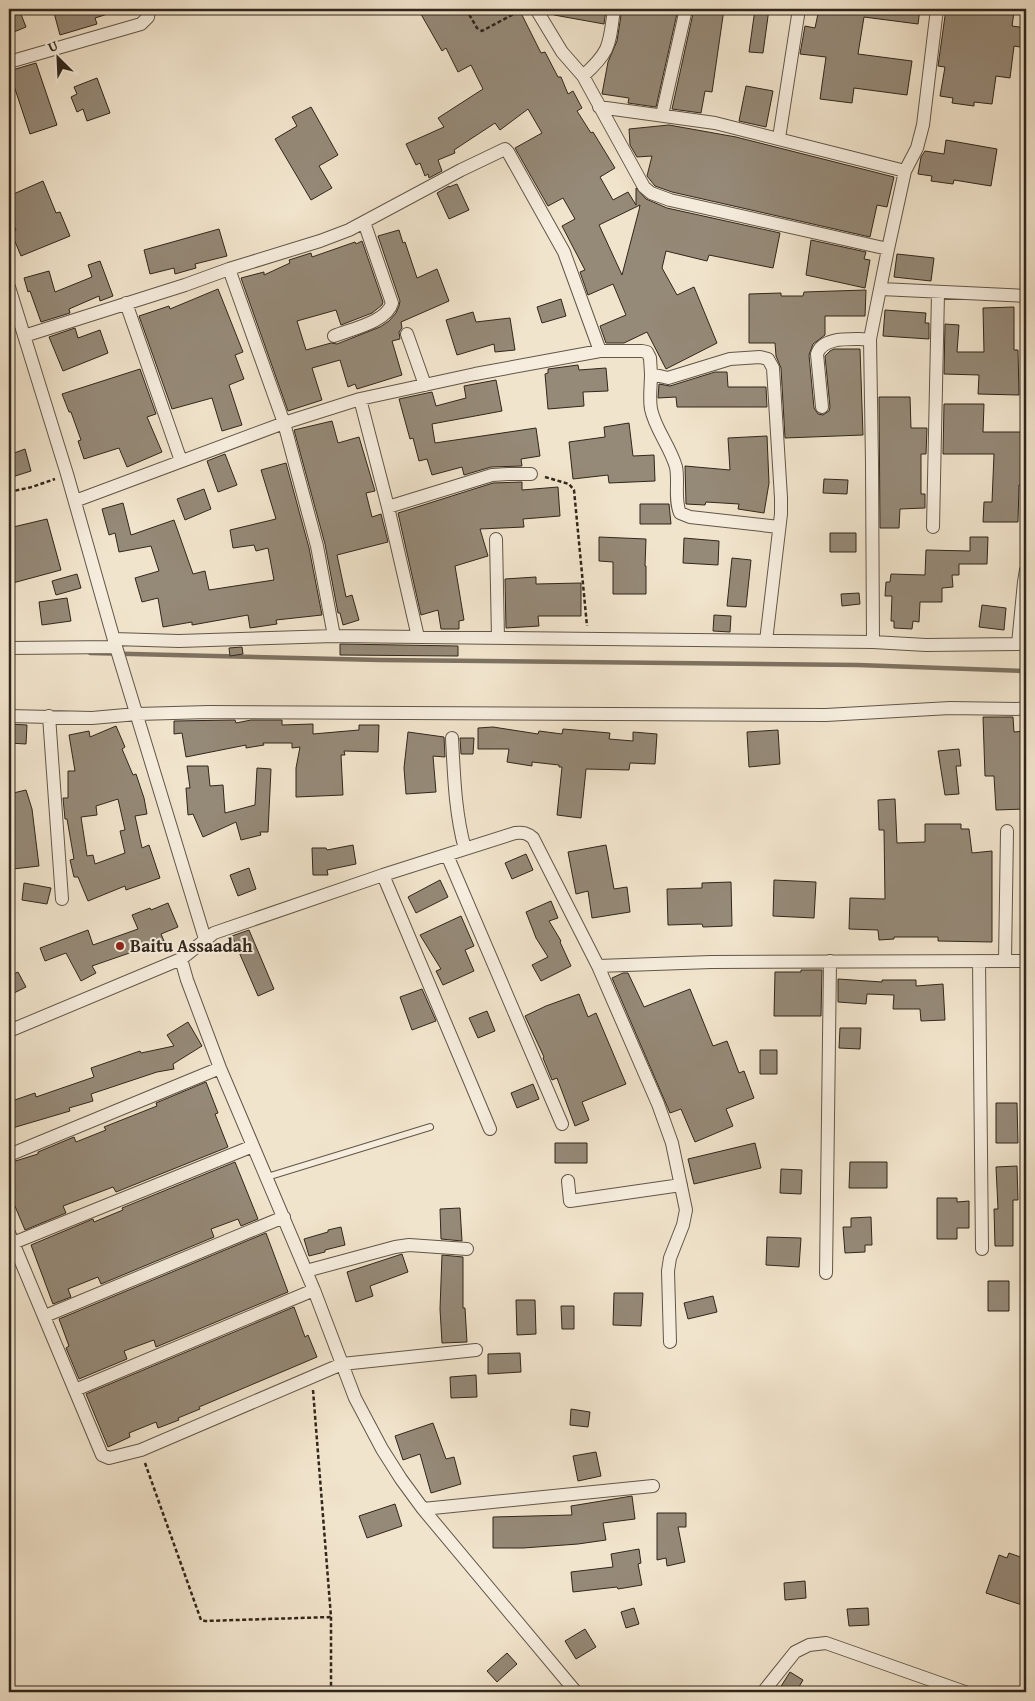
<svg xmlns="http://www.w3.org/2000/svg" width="1035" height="1701" font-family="'Gentium Book Plus',serif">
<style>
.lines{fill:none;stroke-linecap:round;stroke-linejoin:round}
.stream{stroke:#7d7261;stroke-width:4.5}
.building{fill:#958977;stroke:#31271b;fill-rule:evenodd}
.lane-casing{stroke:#615647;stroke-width:8}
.street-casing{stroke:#615647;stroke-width:14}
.path{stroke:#31271b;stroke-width:2.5;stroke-dasharray:4 2.5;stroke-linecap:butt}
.lane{stroke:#f6edde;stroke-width:6}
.street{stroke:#f6edde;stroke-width:12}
.poi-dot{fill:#8f2418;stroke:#f6edde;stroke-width:2}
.labels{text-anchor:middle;stroke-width:4;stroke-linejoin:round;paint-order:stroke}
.poi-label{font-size:18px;font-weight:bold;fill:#31271b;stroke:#f6edde;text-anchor:start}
</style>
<rect width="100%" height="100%" fill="#f1e4cc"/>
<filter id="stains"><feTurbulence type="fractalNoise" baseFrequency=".004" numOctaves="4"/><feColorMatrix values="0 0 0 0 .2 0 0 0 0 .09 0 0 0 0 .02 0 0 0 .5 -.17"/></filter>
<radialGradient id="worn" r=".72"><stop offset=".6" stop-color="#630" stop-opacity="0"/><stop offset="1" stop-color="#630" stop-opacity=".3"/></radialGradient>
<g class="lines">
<path class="stream" d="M90 653 380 660 858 665 1026 671"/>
</g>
<path class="building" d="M9 9H19L26 27 9 34Z
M53 9H117V11L95 18 97 24 60 35Z
M418 9H519L541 53 545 52 558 77H561L568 94 573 91 582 108 577 111 591 133 593 132 615 168 600 177 613 200 628 192 636 205V188L646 199 667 208 780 233 773 268 709 255 707 261 666 251 662 268 677 295 694 287 717 343 666 369 647 332 624 343H606L600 326 626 315 613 284 588 295 580 272 585 270 562 226 575 219 563 198 548 206 515 148 542 133 528 109 500 130 495 123 454 150 455 153 438 160 442 171 429 178 428 174 425 176 420 163 416 165 406 144 444 127 438 118 483 89 471 65 458 72 446 48 442 51ZM640 205 639 210 622 275 599 225Z
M555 9H606L604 24 554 15Z
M622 9 647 13 648 9H678L656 107 628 103 629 98 602 94 608 62 617 41Z
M694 9H724L712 92 705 91 701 113 672 109Z
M755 9H769L763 53 749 52Z
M819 9H835L858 12 859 9H920L918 24 864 17 858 54 912 61 907 95 854 88 852 103 820 99 826 57 800 54 805 26 815 28Z
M946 9 977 11 978 9H998L1014 12 1012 26 1026 28V48L1014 46 1010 78 996 76 992 104 974 102V106L952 103 953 98 940 96 945 67 938 66Z
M36 63 57 125 30 134 9 71Z
M97 78 110 113 87 121 83 109 77 112 71 97 77 94 74 87Z
M746 86 773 91 766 127 739 121Z
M311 107 338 155 319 166 332 188 311 200 275 139 297 126 292 117Z
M669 125 736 137 894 177 887 207 877 205 870 237 672 192 655 186 647 176 652 156 637 157 630 145 629 129Z
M946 140 997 149 991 186 954 180 953 184 931 181 932 176 918 174 921 157 925 151 944 154Z
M43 181 56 213 60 212 70 236 21 256 11 232 16 230 9 214V196Z
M457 184 469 210 449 219 437 193 449 186V187Z
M219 229 227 256 195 264 196 268 175 274 174 268 150 274 144 250Z
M399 230 403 243 405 242 417 278 437 269 449 301 401 322 402 328 399 332 400 339 392 341 402 375 357 389 355 384 348 387 340 360 312 368 322 400 288 411 241 278 264 272V275L290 263 289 260 311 253 312 257 355 242 356 244 362 241 383 302 382 305 372 313 341 325 336 310 297 321 306 350 331 343 337 344 380 327 389 321 396 313 399 306 400 301 378 236Z
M811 240 866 252 864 259 870 260 865 288 806 275Z
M897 254 934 258 931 281 894 277Z
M100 261 113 296 100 301 99 296 69 309 70 313 41 322 30 291 28 292 24 278 49 271 55 292 92 277 88 265Z
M218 289 243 352 235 355 244 379 229 385 242 425 222 431 212 398 172 409 139 316 169 306 170 309Z
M866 290 865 316H825V335L813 344 809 355 814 408 818 414 823 415 829 411 830 407 825 356 830 351 834 349H860L863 435 785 438 781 368 776 356 775 343H749V294L781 293V296H803L804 292Z
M561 299 566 316 542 323 537 307Z
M1014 307V350H1018L1019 395 978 394 979 375 944 374 945 324 959 325 957 352H984L983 308Z
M885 310 926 313 925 323H929V339L883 336Z
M473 312 476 322 510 318 515 350 495 352 494 344 457 355 446 320Z
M75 328 78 338 100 330 108 353 63 371 49 337Z
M578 365 579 370 606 368 608 391 583 392 584 406 548 409 545 374 548 373V369Z
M140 369 156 414 147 417 162 452 127 467 119 448 84 459 78 441 81 440 71 412H69L62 394Z
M715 372H727L728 387H766L767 407H677L676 397 658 398 659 384 670 386Z
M496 380 502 411 432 424 435 443 536 428 540 456 521 459 522 466 491 467 464 475 462 467 432 475 427 459 419 461 413 438 410 439 399 399 432 392 436 406 466 398 464 386Z
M879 397H910L911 428H927L926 454H921V494H925V508L900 509 899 528H880Z
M944 404H984L983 432H1026V454H1023L1021 485H1019L1018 522H983L984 502H992L994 454H943Z
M332 421 338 443 359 437 375 491 366 493 372 517 381 514 388 542 337 555 346 597 352 595 359 620 343 625 340 613H338L325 544 294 430Z
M629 423 633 456 654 455 655 481 609 483 608 475 573 479 569 442 605 437 604 427Z
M767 436 769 483 764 513 738 509 739 504 706 502 705 505 686 504 685 466 730 470 728 438Z
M25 449 31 471 9 478V455Z
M225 454 237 485 218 492 207 461Z
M286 463 309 548 322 615 276 620 277 624 250 628 248 615 192 625V622L163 627 158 598 142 602 135 578 159 571 151 546 119 552 115 533 109 535 102 509 123 503 131 535 174 520 193 574 205 571 209 590 274 580 268 548 256 551 254 545 233 548 230 530 276 519 261 470Z
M824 479 848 480 847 494 823 493Z
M522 482V490L558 487 560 516 523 519 524 527 480 529 488 556 455 566 464 620 459 621V629H441L438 610 421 615 398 513 493 483Z
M204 489 211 509 185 520 177 499Z
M640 504H669L671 524H640Z
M47 519 61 570 9 584V545H13L9 528Z
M830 533H856V552H830Z
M599 537 646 539 645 566H646V594H613V562L599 561Z
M970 537H988L987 564H959V575H952L953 587 942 588V602H920L919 622 913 621 912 629 894 628V621H891L892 596H885L886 582H890L891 574 925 575 926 550 970 551Z
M684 538 719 541 718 565 683 563Z
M732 558 751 560 746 607 727 606Z
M77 574 81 588 56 595 52 581Z
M536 577V584L581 583V616H538L539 626 506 628 505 579Z
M859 593 860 604 842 606 841 594Z
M67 598 71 621 42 625 39 602Z
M982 605 1006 608 1004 630 979 627Z
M714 615 731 616 730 632 713 631Z
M340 644 458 646V656L340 655Z
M242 647 243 654 230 656 229 648Z
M983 717H1013L1014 732 1026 731V809L996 810 994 776H985Z
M235 720 236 723 251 720H282V725L313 724V734L359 730V725H379L378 752 344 751 345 755H341L343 795 296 797V768L300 747 292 748V743H263L264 745 246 748V745L186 757 182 733 174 734V721Z
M9 724 27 725 26 744 9 743Z
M116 726 125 747 122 749 133 775 136 774 144 798 147 814 135 816 142 848 149 845 160 878 126 890 125 886 88 901 78 877H74L70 860 74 859 67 819H65L63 798H68V771H75L69 735 89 731 90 737ZM118 799 125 830 120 831 125 853 95 864 93 855 87 856 81 817 97 815 96 806Z
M493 727 538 734 539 731 562 734 563 729 610 733 609 739 633 741V732L657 734 655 764 630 763 629 770 586 769 581 818 557 815 562 767H559V765L532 762V766L507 762 509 749H478V728Z
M778 730 780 764 749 767 747 732Z
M408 732 444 737 445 757 433 756 436 792 406 794 404 768Z
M460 738H474L473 754H461Z
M959 749 961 766H956L959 794 945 795 938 751Z
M187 766H208L210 786 223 785 225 813 255 805 257 768 271 769 268 832H260L261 835 241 840 236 822 203 837 193 814 188 815 186 788H190Z
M26 790 32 809 39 866 13 869 10 846H12L10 820H14L9 801V794Z
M895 799 897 843 925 842V824H961V829H969L972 853 992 851V942L938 941V937H894V939L879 940 878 930 849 929 850 898 885 899 884 830H879L878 800Z
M353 845 356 864 327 870 328 875H313L312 848H326L327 850Z
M606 845 614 889 627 887 630 912 592 918 588 891 576 894 568 852Z
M526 854 533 870 512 879 505 863Z
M249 868 256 889 238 896 230 875Z
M440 880 448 897 416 913 408 897Z
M774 880 816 882 814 918 773 916Z
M731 882 732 926 703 927 702 924 668 925 667 889 702 888V883Z
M24 883 51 888 47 904 22 900Z
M551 901 558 918 549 921 561 941 560 942 571 966 541 981 532 965 548 957 536 938 526 912Z
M168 903 178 927 161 934 164 941 92 966 96 973 81 981 66 953 45 961 40 948 88 930 93 945 138 929 132 915 150 908 151 910Z
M461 916 474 946 465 950 474 971 443 985 436 971 441 969 420 935Z
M249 930 274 989 258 996 232 936Z
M801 970H822L821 1016H774L775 972H801Z
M18 972 26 987 14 993 9 982V976Z
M623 973H628L644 1007 690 989 713 1046 727 1041 739 1073 744 1071 754 1098 726 1109 733 1126 695 1142 681 1109 670 1113 612 978Z
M838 979 882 982V980H916V986L943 984 945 1020 921 1021 920 1009H893L894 995 867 994 866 1004 838 1002Z
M422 989 436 1021 412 1030 400 997Z
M579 994 588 1017 596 1013 626 1084 582 1102 589 1120 575 1126 557 1078 552 1080 543 1058 544 1057 525 1016 546 1006Z
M487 1011 495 1031 478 1038 469 1018Z
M188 1022 202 1046 173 1064 174 1069 157 1072 91 1094 93 1101 69 1108 70 1111 9 1129V1102L35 1093 36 1097 94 1077 91 1068 140 1051 141 1053 174 1046 167 1035Z
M840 1028H861L860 1049 839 1048Z
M760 1050H777V1074H760Z
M206 1082 218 1113 215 1114 228 1147 116 1192 113 1187 63 1206 66 1213 25 1230 9 1192V1163L38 1154V1152L74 1137 76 1142 106 1130 104 1127 157 1106 156 1103Z
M533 1084 539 1099 517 1108 511 1093Z
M996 1103H1017L1018 1143H996Z
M555 1143H587V1163H555Z
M755 1143 761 1168 694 1184 688 1159Z
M235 1162 258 1219 241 1226 238 1219 211 1229 214 1237 101 1284 98 1277 68 1289 71 1297 53 1304 31 1245 93 1219 94 1222 123 1210 122 1208Z
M850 1162H887V1188H849Z
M1017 1166 1018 1200H1013V1246H995L994 1209H998L996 1167Z
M781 1169 802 1170 801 1194 780 1193Z
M937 1198H957V1202L969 1201V1228H957V1239H937Z
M460 1208 462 1241 441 1239 440 1209Z
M871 1217 872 1245H865V1252L845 1253 843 1227H851V1218Z
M341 1227 345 1245 325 1250V1252L309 1256 304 1239 328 1232V1230Z
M266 1233 288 1292 156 1347 154 1340 151 1341 124 1351 127 1359 79 1379 66 1348 69 1346 59 1319Z
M767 1237 801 1238 799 1267 766 1265Z
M402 1254 408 1272 370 1286 373 1296 356 1302 347 1272Z
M442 1255 463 1257V1308H465L467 1342 442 1343 440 1309Z
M988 1281H1009V1311H988Z
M614 1293H643L641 1326 613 1325Z
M713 1296 717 1312 688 1319 684 1303Z
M516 1300H535L536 1334 517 1335Z
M561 1306H574V1329H562Z
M294 1307 305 1337 308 1335 317 1357 199 1407 200 1409 178 1418 179 1420 158 1428 156 1422 129 1433 130 1437 108 1447 86 1394Z
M520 1353 521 1372 488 1374V1354Z
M476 1375 477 1397 451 1398 450 1377Z
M571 1409 590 1412 588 1427 570 1425Z
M433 1423 446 1459 454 1457 461 1484 431 1493 420 1454 403 1460 395 1436Z
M596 1452 601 1476 578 1481 573 1456Z
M632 1496 635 1519 603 1523 606 1540 578 1544 523 1548H493V1517L572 1515 571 1506Z
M395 1504 402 1526 367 1538 359 1516Z
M657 1513H686V1527H678L685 1562 667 1566 666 1558 657 1560Z
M639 1549 641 1563 638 1564 642 1585 618 1589 617 1587 573 1592 571 1572 613 1567 611 1554Z
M1009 1553 1026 1559V1593L1022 1605 986 1593 999 1555 1007 1558Z
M805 1581 806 1598 785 1600 784 1583Z
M634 1608 639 1624 626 1628 621 1612Z
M868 1608 869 1625 849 1626 847 1609Z
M585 1629 596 1647 576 1659 565 1641Z
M507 1653 517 1664 497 1682 487 1671Z
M790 1672 803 1680 796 1692H787L780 1688Z"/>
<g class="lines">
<g class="lane-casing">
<path id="lane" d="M267 1177 430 1127"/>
</g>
<g class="street-casing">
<path id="street" d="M536 9 562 52 583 76 644 187 651 193 670 200 888 249 870 339 872 463 873 642 926 645 1018 644 1024 582 1026 570
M9 62 141 24 148 17 149 9
M583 76C611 51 609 45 614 9
M599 107 715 123 905 171 917 148 923 125 937 9
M662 115 686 9
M779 138 799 9
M888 249 905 171
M229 269 284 423 317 546 334 636
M9 287 67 474 116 647 205 939
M881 289 1026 296
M126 303 181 461
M407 334 425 385
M24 336 185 285 229 269 320 241 349 230 461 170 505 149 508 152 564 252 600 351
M334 336C351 329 387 322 392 303L364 222
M651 374C651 385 649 398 651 409 655 429 670 446 676 467 679 482 674 499 680 513L690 517 779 527
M360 399 388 507 492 475 508 474H531
M822 407 817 354C823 335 854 340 870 339
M75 501 284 423 360 399 475 374 600 351H642L647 352 650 358 651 374 668 378 730 359 760 357 768 359 773 368 781 498V514L766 641
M388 507 418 637
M933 527 938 293
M496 539 498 638
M114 639 179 641 334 636 873 642
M9 648 116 647
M9 716 92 718 137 714 209 712 826 715 950 708 1026 709
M49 716 62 899
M452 738C454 775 455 813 465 849
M447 855 562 1124
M383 875 490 1129
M181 959 187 980 220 1068 314 1290 355 1398 382 1449 401 1479 423 1509 576 1692
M979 961 982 1249
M1005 961 1007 831
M598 966 711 962 1026 961
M9 1031 181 959 214 933 383 875 515 833C523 832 527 833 533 838L598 966 658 1104 672 1143 686 1210 683 1225 670 1258 668 1271 670 1342
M9 1155 220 1068
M568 1181 570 1201 681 1185
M9 1233 102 1455 109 1458 141 1450 342 1364 476 1350
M13 1243 253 1146
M306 1271 395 1247 409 1245 467 1249
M826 1273 830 961
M45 1316 284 1217
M75 1390 314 1290
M423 1509 653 1486
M763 1692 795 1652 809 1645 826 1643 965 1692"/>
</g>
<path class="path" d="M466 9 477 28 482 31 523 9
M545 477 569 484 574 490 587 626
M9 492 32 487 55 479
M313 1390 331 1617V1692
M145 1463 201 1620 205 1621 331 1617"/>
<use href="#lane" class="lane"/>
<use href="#street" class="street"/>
</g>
<circle class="poi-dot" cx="120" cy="946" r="5"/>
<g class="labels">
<g class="poi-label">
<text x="130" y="952">Baitu Assaadah</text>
</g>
</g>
<rect width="1035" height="1701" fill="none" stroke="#f1e4cc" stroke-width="30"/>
<rect x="10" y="10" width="1015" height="1681" fill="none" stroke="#31271b" stroke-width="2.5"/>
<rect x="15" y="15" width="1005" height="1671" fill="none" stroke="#31271b"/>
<g transform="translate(58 58) rotate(336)" stroke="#f6edde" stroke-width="4" paint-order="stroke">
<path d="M0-4L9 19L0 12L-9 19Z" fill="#31271b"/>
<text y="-8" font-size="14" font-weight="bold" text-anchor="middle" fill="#31271b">U</text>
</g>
<rect width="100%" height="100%" filter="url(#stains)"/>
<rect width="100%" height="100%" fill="url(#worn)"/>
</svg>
